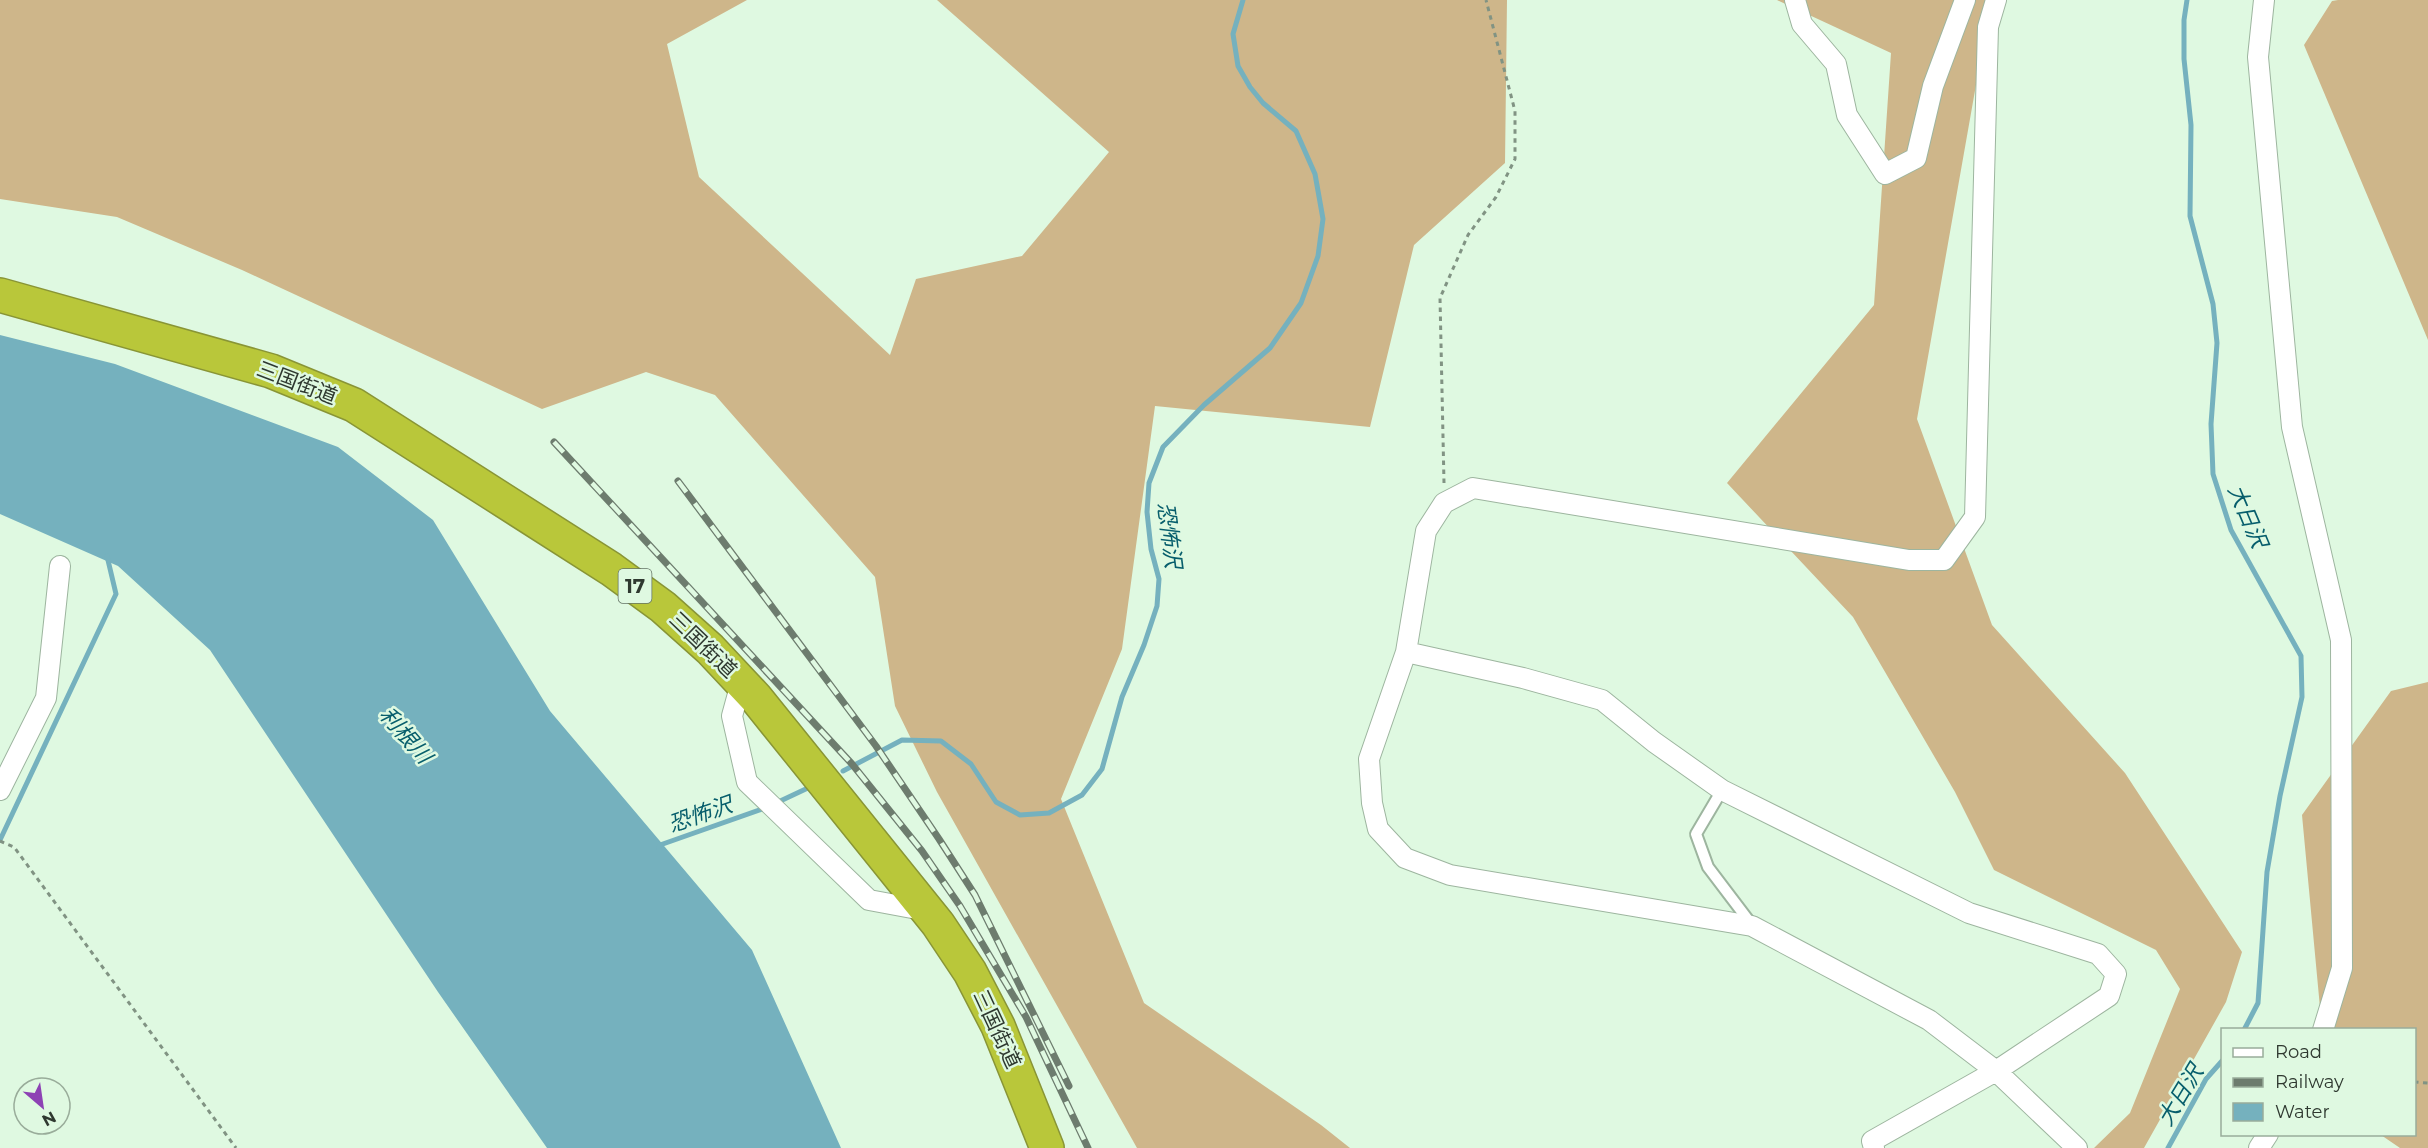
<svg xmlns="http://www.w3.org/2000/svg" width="2428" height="1148" font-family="Montserrat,'Noto Sans JP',sans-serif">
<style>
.forest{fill:#ceb68a}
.water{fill:#75b1be}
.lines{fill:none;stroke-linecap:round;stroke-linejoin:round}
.stream{stroke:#75b1be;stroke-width:5}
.lane-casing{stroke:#9db59f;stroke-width:14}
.street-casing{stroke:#9db59f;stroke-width:22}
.highway-casing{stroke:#899536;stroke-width:36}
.path{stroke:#819383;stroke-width:3;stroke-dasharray:4.5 4.5;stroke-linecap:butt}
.lane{stroke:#fff;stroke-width:10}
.street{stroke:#fff;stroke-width:20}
.highway{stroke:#b9c73a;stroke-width:33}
.rail-casing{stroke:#6d7c6e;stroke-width:7}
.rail{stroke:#dff9e1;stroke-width:4.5;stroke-dasharray:14;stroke-linecap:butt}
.labels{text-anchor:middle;stroke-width:5;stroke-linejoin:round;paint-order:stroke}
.shield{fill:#dff9e1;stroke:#647365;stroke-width:1.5}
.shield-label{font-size:20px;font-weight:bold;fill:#2f3930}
.street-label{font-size:21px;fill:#2f3930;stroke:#dff9e1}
.water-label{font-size:22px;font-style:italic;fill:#075e6c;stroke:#dff9e1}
</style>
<rect width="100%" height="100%" fill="#dff9e1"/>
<path class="forest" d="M0 0H747L667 44 699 177 890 355 916 279 1022 256 1109 152 937 0H1507L1505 163 1414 245 1370 427 1155 406 1122 649 1061 799 1144 1003 1321 1125 1350 1148H1137L937 792 895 706 875 577 715 395 646 372 542 409 242 270 117 217 0 199Z
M1777 0H1991L1917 419 1992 625 2125 773 2242 952 2226 1002 2144 1148H2094L2130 1113 2180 989 2156 950 1994 870 1955 792 1853 617 1727 483 1874 305 1891 53Z
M2338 0H2428V340L2304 45 2332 1Z
M2428 682V1148H2400L2381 1135 2414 1134V1030L2322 1029 2302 815 2391 691Z"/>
<path class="water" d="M0 335 115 364 338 447 433 520 550 711 752 950 841 1148H547L438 992 210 650 118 566 0 514Z"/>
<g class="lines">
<path class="stream" d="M2187 0 2184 20V59L2191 125 2190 216 2213 304 2217 343 2211 424 2213 474 2231 530 2301 656 2302 697 2280 796 2267 872 2258 1003 2244 1030
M843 771 902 740 941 741 971 764 996 802 1020 815 1049 813 1082 795 1102 769 1122 697 1144 645 1157 606 1159 579 1151 549 1147 512 1149 483 1163 447 1204 405 1270 348 1301 303 1318 256 1323 219 1315 174 1296 131 1263 103 1250 87 1238 66 1233 34 1243 0
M776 803 810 787
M0 840 116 594 107 556
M659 848 660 845 768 807
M2168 1148 2206 1079 2222 1061"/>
<g class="lane-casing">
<path id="lane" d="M1722 790 1696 834 1708 867 1752 925"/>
</g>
<g class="street-casing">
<path id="street" d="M1795 0 1802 24 1836 64 1847 115 1885 174 1916 158 1933 86 1965 0
M1996 0 1988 27 1975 517 1944 560H1909L1473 488 1444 503 1426 531 1406 652 1369 759 1372 803 1378 829 1405 858 1450 875 1752 926 1929 1020 1996 1071 2077 1148
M2264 0 2258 57 2292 427 2341 640 2342 968 2323 1030
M1406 652 1523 678 1602 700 1654 742 1722 790 1969 913 2098 954 2116 974 2109 996 1996 1071 1872 1141 1874 1148
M741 683 732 716 747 782 869 900 928 911
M0 790 46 698 60 566
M2259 1148 2268 1134"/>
</g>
<g class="highway-casing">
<path id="highway" d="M0 295 271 371 354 405 611 569 663 607 710 649 756 698 938 924 970 972 998 1026 1047 1148"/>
</g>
<path class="path" d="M1444 483 1440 298 1468 235 1496 197 1515 159V111L1486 0
M0 841 14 847 236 1148
M2414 1082 2428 1083"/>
<use href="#lane" class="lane"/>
<use href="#street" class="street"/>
<use href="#highway" class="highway"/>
<g class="rail-casing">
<path id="rail" d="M554 442 852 764 922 851 960 906 1026 1017 1088 1148
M678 481 876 746 939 839 975 895 1069 1086"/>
</g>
<use href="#rail" class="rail"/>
</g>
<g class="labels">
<rect class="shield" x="618.5" y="569" width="33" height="34" rx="4.5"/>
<g class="shield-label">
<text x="635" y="593">17</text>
</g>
<g class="street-label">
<text transform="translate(297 383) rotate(21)" y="7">三国街道</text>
<text transform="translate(703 645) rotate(44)" y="7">三国街道</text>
<text transform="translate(997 1029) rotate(65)" y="7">三国街道</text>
</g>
<g class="water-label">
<text transform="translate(2248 516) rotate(67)" y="8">大日沢</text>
<text transform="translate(1170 535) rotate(83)" y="8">恐怖沢</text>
<text transform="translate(406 735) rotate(49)" y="8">利根川</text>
<text transform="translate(700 814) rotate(-19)" y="8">恐怖沢</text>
<text transform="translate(2180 1095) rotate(-59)" y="8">大日沢</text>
</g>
</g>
<rect x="2221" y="1028" width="195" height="108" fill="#dff9e1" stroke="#99ac9a" stroke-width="1.5"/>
<rect x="2233" y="1048" width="30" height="9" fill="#ffffff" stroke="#99ac9a" stroke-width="1.5"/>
<text x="2275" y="1058" font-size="18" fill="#2f3930">Road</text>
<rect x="2233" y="1078" width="30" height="9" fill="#6d7c6e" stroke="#99ac9a" stroke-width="1.5"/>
<text x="2275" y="1088" font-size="18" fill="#2f3930">Railway</text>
<rect x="2233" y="1103" width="30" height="18" fill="#75b1be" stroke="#99ac9a" stroke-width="1.5"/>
<text x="2275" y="1118" font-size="18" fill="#2f3930">Water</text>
<g transform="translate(42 1106) rotate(151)"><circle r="28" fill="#dff9e1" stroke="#99ac9a" stroke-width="1.5"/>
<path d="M0-4.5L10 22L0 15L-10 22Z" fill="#8d42b4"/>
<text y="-9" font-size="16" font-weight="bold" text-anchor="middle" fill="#2f3930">N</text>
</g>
</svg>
